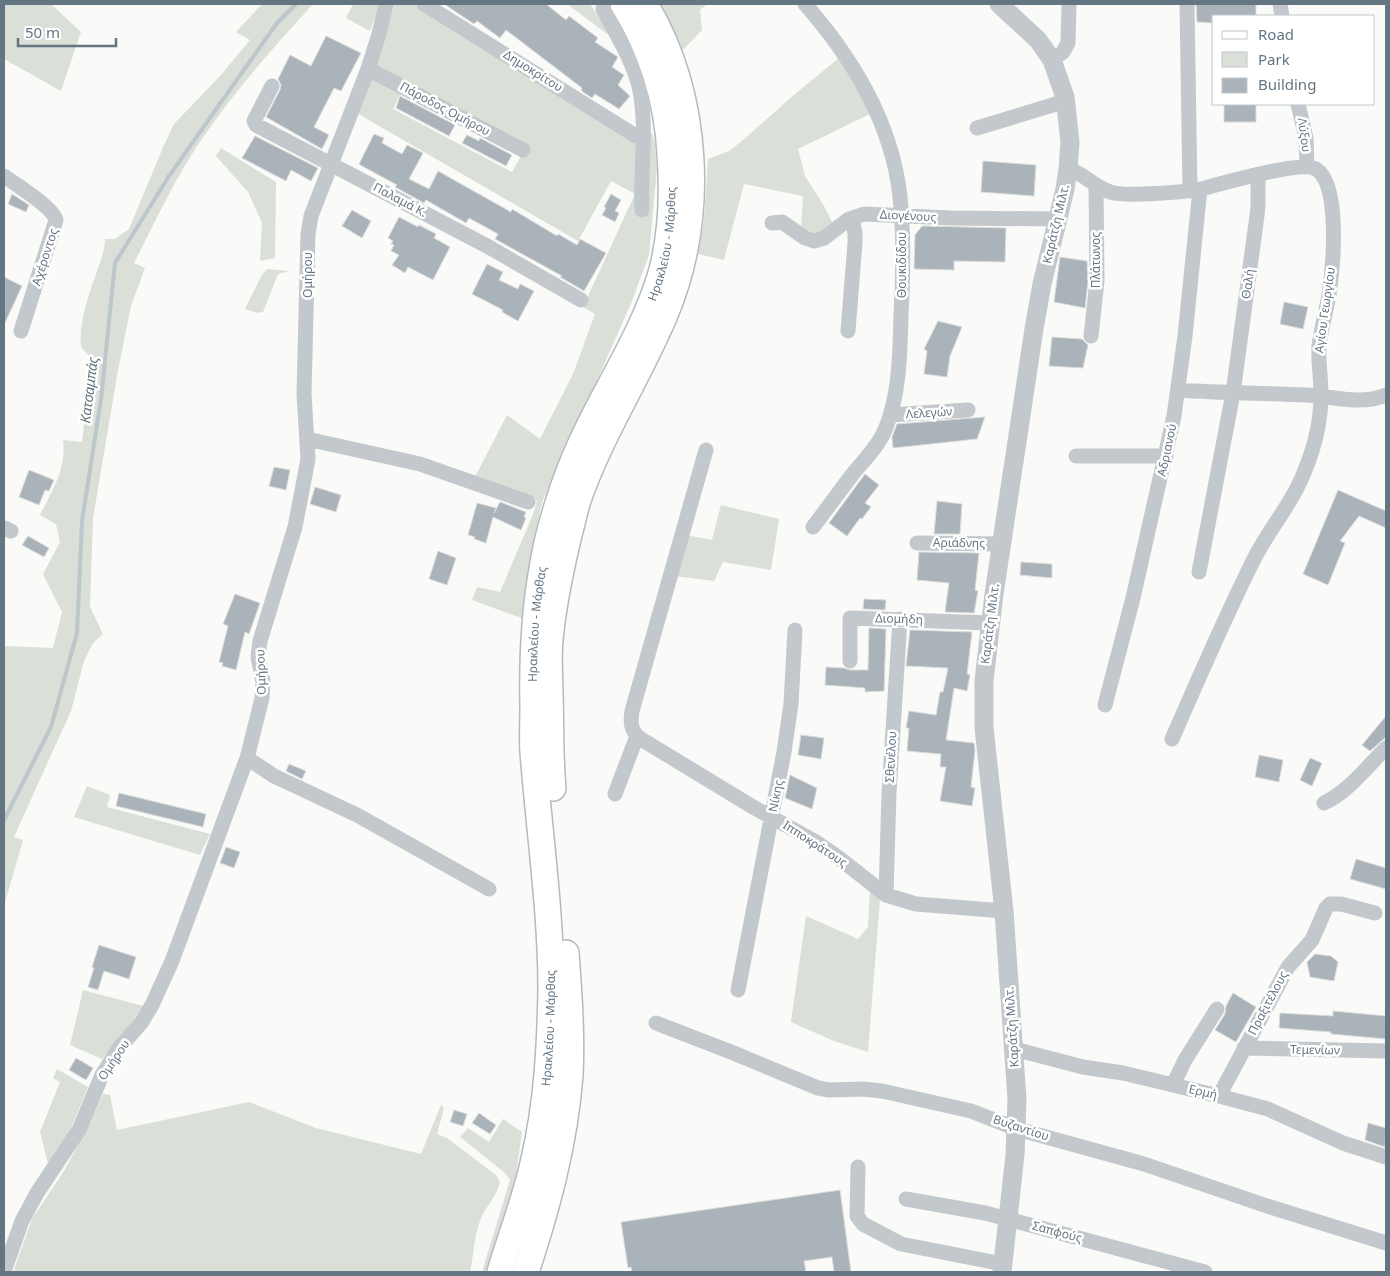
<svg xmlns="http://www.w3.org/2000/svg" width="1390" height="1276" font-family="'Noto Sans',sans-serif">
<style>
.green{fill:#dadfd7}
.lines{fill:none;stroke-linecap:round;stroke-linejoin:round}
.stream{stroke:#bbc7cb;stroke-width:4}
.building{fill:#aab3b9;stroke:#dcdcda}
.primary-casing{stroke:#b5babe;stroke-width:28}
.minor{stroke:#c3c8cc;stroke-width:15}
.tertiary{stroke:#c3c8cc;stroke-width:19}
.primary{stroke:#fff;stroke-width:25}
.labels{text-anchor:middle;stroke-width:5;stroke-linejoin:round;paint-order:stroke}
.street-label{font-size:12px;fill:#657683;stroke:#fff}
.water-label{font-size:14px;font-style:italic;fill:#60757c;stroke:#fff}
</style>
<rect width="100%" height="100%" fill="#fafaf8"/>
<path class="green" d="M4 4H51L81 32 61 91 4 59Z
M262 4H313C275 46 236 89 204 136 176 176 156 220 134 263L145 268 131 306 118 370 93 518 90 607 103 634 93 643 84 661 71 711 14 837 23 840 4 906V646L53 648 62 612 43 574 60 542 56 524 40 515C52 491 67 468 63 440L82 442C86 414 87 386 91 358L81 347C79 324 87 299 95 277 99 265 105 252 105 239H115L129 229 164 145 174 124 220 76 250 40 236 32Z
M353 4H379L370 31 346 18Z
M390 4H414L622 131 631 138 636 146 648 134 652 133 655 144 657 169 649 255 632 301 584 410 542 502 528 568 524 619 472 600 477 587 500 592 534 512 537 500 475 477 507 415 540 439 573 374 595 314 583 307 635 194 611 181 578 241 355 112 368 77 401 93 393 109 512 172 525 149 373 65Z
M567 4H590L614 39Z
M660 4 706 5 700 10 702 30 683 50Z
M839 58 872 113 798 149 805 176 824 206 834 226 817 236 801 230 803 196 744 184 724 260 698 254 704 220 708 159 729 151 743 140 795 94Z
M221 148 276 182 275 258 260 261 262 223 248 192 216 156Z
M267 269 289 271 278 274 263 312 258 313 245 309 262 275Z
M721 505 779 519 771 570 723 562 714 581 675 576 686 535 712 540Z
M87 786 110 795 107 807 210 834 200 855 74 817Z
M870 890 880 899 868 1052 834 1041 791 1022 806 916 858 939 868 927Z
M83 990 143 1006 124 1033 102 1059 70 1045Z
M57 1069 88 1087 66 1140 48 1164 40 1132 60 1082 53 1078Z
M103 1094 110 1095 117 1130 249 1102 316 1128 421 1154 441 1105 444 1108 437 1134 447 1138 496 1175 500 1182C497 1195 489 1203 483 1214 474 1231 474 1254 470 1272H13L32 1219 64 1171 90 1123Z
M503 1119 522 1132 514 1190 489 1272H482L510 1180 505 1173 460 1137 468 1128 489 1142Z"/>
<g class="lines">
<path class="stream" d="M4 820 51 727 77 633 82 521 101 399 115 263 169 176 277 23 296 4"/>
</g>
<path class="building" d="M444 4H546L566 20 569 16 598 38 595 42 618 57 612 67 624 75 618 85 630 96 619 109 595 94 592 98 583 92 581 90 582 88 506 30 500 38 477 21 474 24Z
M1196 4H1256V16H1214V23L1197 22Z
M326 36 361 53 341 91 334 88 314 127 329 135 322 149 266 117 280 90 281 85 278 79 290 55 311 66Z
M400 96 455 125 449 136 396 108Z
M1224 104H1256V122H1224Z
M374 134 384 138 382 143 402 154 407 145 423 153 409 179 429 189 438 171 511 212 512 209 557 236 558 234 577 245 580 239 606 253 584 291 560 277 562 276 495 239 498 234 469 218 466 223 426 200 424 203 395 187 397 185 362 166 359 164Z
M467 135 479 141 480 138 512 155 506 166 462 143Z
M255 136 318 168 311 181 291 170 286 181 242 158Z
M983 161 1036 165 1034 196 981 192Z
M12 194 29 205 26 212 8 204Z
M611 194 621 200 615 211 619 213 615 222 602 215 606 208 604 207Z
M352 210 371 221 362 238 342 226Z
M399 217 418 227 419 225 436 234 434 238 450 247 433 280 408 267 405 273 392 265 399 255 391 251 394 245 391 244 393 241 388 238Z
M922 226 1006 228 1005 262 954 261V270L914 269 915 235Z
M1060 257 1087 261 1088 281 1085 308 1054 302Z
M487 264 503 272 499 280 518 289 520 284 534 291 518 321 502 312 503 310 472 294Z
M4 277 22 286 4 325Z
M1284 302 1308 307 1303 329 1280 324Z
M938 321 962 327 950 356 947 377 924 374 927 351 924 349Z
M1052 337 1082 339 1088 345 1083 368 1049 366Z
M985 417 977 439 893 448 892 437 897 424Z
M274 467 290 470 286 490 269 486Z
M29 470 54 480 49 491 45 490 39 505 19 497Z
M865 474 879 485 865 503 871 507 862 519 860 518 847 536 829 523Z
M315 487 341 495 336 512 310 504Z
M1338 490 1386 511V528L1359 516 1340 541 1345 543 1328 585 1303 574Z
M937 501 962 504 960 534H934Z
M500 502 526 512 524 517 526 518 521 530 493 517 486 543 474 539 475 537 468 535 477 503 496 508 494 513Z
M28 536 49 548 44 557 22 545Z
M438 551 456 558 447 585 429 579Z
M919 552 979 553 975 590 978 591 974 613 945 612 949 583 917 580Z
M1021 562 1052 564V578L1020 575Z
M235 594 260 603 249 634 245 632 236 670 222 666 223 663 219 662 228 626 223 624Z
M864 599 886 600 885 610 863 609Z
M869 628 886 629 884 691 865 692V688L825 685 826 667 844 668 850 670H868Z
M910 630 972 632 967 674 970 675 967 691 954 688 946 740 974 743 975 750 971 787 975 788 972 806 940 801 946 767H940L941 754 907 751 909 728H906L909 711 936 715 940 692H943L948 668 906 666Z
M1386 716V737L1370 751 1362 745Z
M801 735 824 738 821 759 798 755Z
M1259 755 1283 760 1279 782 1255 777Z
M1310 758 1322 763 1312 786 1300 780Z
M289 764 306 771 302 779 286 771Z
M790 775 817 788 812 809 785 798Z
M119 793 206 814 203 827 116 806Z
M226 847 240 852 234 868 220 863Z
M1356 859 1386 868V889L1350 879Z
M99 945 136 957 129 979 104 971 98 990 88 987 94 968 92 967Z
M1315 954 1331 956 1338 962 1334 981 1310 977 1307 962Z
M1233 993 1256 1007 1236 1042 1215 1030 1225 1014 1226 1006Z
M1333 1011 1386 1016V1039L1331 1034V1032L1279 1028 1280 1013 1333 1016Z
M76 1058 93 1068 86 1080 69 1070Z
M454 1110 467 1114 463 1126 450 1122Z
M479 1113 496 1125 490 1134 472 1123Z
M1368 1123 1386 1128 1385 1147 1365 1140Z
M840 1190 851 1272H834L832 1257 804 1261 806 1272H632L631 1267 628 1268 621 1222Z"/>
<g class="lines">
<g class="primary-casing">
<g id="primary">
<path d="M553 788C550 757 551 725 550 694 550 676 548 658 550 640 553 606 560 573 568 539 571 527 574 515 577 503 599 438 637 380 664 317 706 219 700 96 645 4"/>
<path id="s1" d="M500 1272C511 1235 526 1197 534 1159 547 1103 550 1046 551 989 551 911 539 830 533 752 532 737 533 722 533 706 532 660 534 614 542 569 548 529 564 480 581 443 606 388 642 335 660 277 672 236 673 195 670 153 667 100 651 49 623 4"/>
<path d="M526 1272C547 1208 565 1143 570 1075 572 1034 569 993 566 953"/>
</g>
</g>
<path class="minor" d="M424 4 636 136 643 137
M805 4C856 62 896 130 901 208 904 244 903 279 901 314 900 352 900 394 885 430 878 447 863 461 852 475 839 492 826 510 813 527
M1187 4 1190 191
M1280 4 1282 16
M603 9C616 34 632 59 639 86 648 126 640 169 642 210
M1052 60 1063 52 1068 43 1069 4
M368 69 523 150
M272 86 254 121 256 125 487 246 581 300
M1298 104 1306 138 1307 166
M977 128 1066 101
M1068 169C1084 173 1094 187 1110 192 1124 197 1185 192 1201 189 1221 184 1301 160 1316 169 1341 185 1333 268 1329 295 1326 312 1321 329 1319 346 1318 362 1321 378 1321 394 1321 420 1315 446 1305 470 1293 503 1268 530 1253 561 1224 619 1198 680 1172 739
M4 176C16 185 53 207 56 220L21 331
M772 223 782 222 805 238 814 241 824 238 849 219 864 214 951 218 1058 219
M848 331 855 243V233L852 218
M1091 336 1097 281 1096 185
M1178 390C1220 393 1263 393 1306 395 1333 396 1360 406 1386 395
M890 415 968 410
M307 439 420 464 528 502
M706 450 632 711C630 723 631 732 641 739L753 807 816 842 839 858 886 895 916 904 1004 911
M1076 456H1166
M4 528 11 531
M917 543 1001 544
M1199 572 1233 393 1256 223 1258 207V175
M850 661V618L990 623
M1105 705 1133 598 1174 416 1185 336 1200 189
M247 758 274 776 357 815 489 889
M615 794 637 736
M1324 803C1348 792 1367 767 1386 748
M886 895 889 793 900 619
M738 990 784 752 791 704 795 630
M656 1023 731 1052 818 1088 829 1090 863 1089 882 1091 971 1111 1017 1129 1144 1164 1267 1206 1386 1243
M1244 1048 1386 1051
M1014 1049 1083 1067 1123 1073 1219 1096 1268 1109 1343 1143 1386 1157
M1173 1085 1185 1060 1217 1009
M1219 1096 1288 967 1312 940 1326 908 1330 904H1341L1375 913
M858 1167 857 1216 863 1224 901 1244 1003 1264
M906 1199 985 1213 1205 1272
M4 1271 22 1221 37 1193 79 1130 102 1075 119 1048 141 1023 152 1005 172 961 247 758 262 698 263 682 258 657 260 641 295 527 308 459 304 394 308 234 311 216 368 69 379 34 386 4"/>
<path class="tertiary" d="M999 4 1038 40 1052 60 1065 97 1070 142 1068 169 1065 189 1042 284 1034 329 994 594 984 681V728L1004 911 1017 1099 1015 1155 1002 1272"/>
<use href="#primary" class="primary"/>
</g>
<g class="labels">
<g class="street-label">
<text transform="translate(533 71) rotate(32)" y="4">Δημοκρίτου</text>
<text transform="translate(445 109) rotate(28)" y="4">Πάροδος Ομήρου</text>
<text transform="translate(1304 135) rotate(82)" y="4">Λύξου</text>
<text transform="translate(400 200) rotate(28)" y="4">Παλαμά Κ.</text>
<text transform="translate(908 216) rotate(3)" y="4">Διογένους</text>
<text transform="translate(1056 224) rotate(-77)" y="4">Καράτζη Μιλτ.</text>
<text dy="4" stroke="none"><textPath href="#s1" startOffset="1060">Ηρακλείου - Μάρθας</textPath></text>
<text transform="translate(45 257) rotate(-72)" y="4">Αχέροντος</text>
<text transform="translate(1096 260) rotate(-90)" y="4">Πλάτωνος</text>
<text transform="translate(902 265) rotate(-90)" y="4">Θουκιδίδου</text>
<text transform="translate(308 275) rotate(-90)" y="4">Ομήρου</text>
<text transform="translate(1248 284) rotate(-82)" y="4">Θαλή</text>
<text transform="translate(1325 310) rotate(-82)" y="4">Αγίου Γεωργίου</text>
<text transform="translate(929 413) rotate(-4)" y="4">Λελεγών</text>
<text transform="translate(1167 450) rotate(-78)" y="4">Αδριανού</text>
<text transform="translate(959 543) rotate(1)" y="4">Αριάδνης</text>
<text transform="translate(899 619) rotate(2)" y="4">Διομήδη</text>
<text dy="4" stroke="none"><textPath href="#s1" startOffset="655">Ηρακλείου - Μάρθας</textPath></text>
<text transform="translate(990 624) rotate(-83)" y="4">Καράτζη Μιλτ.</text>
<text transform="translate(261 672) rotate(-92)" y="4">Ομήρου</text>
<text transform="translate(891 757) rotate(-87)" y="4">Σθενέλου</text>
<text transform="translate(776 796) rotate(-79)" y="4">Νίκης</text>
<text transform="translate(815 844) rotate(33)" y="4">Ιπποκράτους</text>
<text transform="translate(1268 1003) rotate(-62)" y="4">Πραξιτέλους</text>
<text transform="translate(1012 1027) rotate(-94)" y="4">Καράτζη Μιλτ.</text>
<text dy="4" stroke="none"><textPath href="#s1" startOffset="250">Ηρακλείου - Μάρθας</textPath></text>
<text transform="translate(1315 1050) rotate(1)" y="4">Τεμενίων</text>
<text transform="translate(114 1060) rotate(-56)" y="4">Ομήρου</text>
<text transform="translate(1203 1092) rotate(13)" y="4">Ερμή</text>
<text transform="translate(1021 1128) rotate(18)" y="4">Βυζαντίου</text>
<text transform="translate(1057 1232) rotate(15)" y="4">Σαπφούς</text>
</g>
<g class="water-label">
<text transform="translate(89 390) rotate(-83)" y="5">Κατσαμπάς</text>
</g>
</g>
<rect width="1390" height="1276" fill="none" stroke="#657683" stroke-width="10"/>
<rect x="1212" y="15" width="162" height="90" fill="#ffffff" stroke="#c1c8cd"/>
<rect x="1222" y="31" width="25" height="8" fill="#ffffff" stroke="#c1c8cd"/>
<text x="1258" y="40" font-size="15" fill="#657683">Road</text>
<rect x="1222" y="52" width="25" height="15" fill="#dadfd7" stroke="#c1c8cd"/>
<text x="1258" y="65" font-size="15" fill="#657683">Park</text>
<rect x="1222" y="78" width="25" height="15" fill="#aab3b9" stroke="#c1c8cd"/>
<text x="1258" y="90" font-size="15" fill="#657683">Building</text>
<path d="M18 38v8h98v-8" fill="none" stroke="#657683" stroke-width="2.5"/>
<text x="25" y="38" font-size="15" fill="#657683" stroke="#ffffff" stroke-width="4" paint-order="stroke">50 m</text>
</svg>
